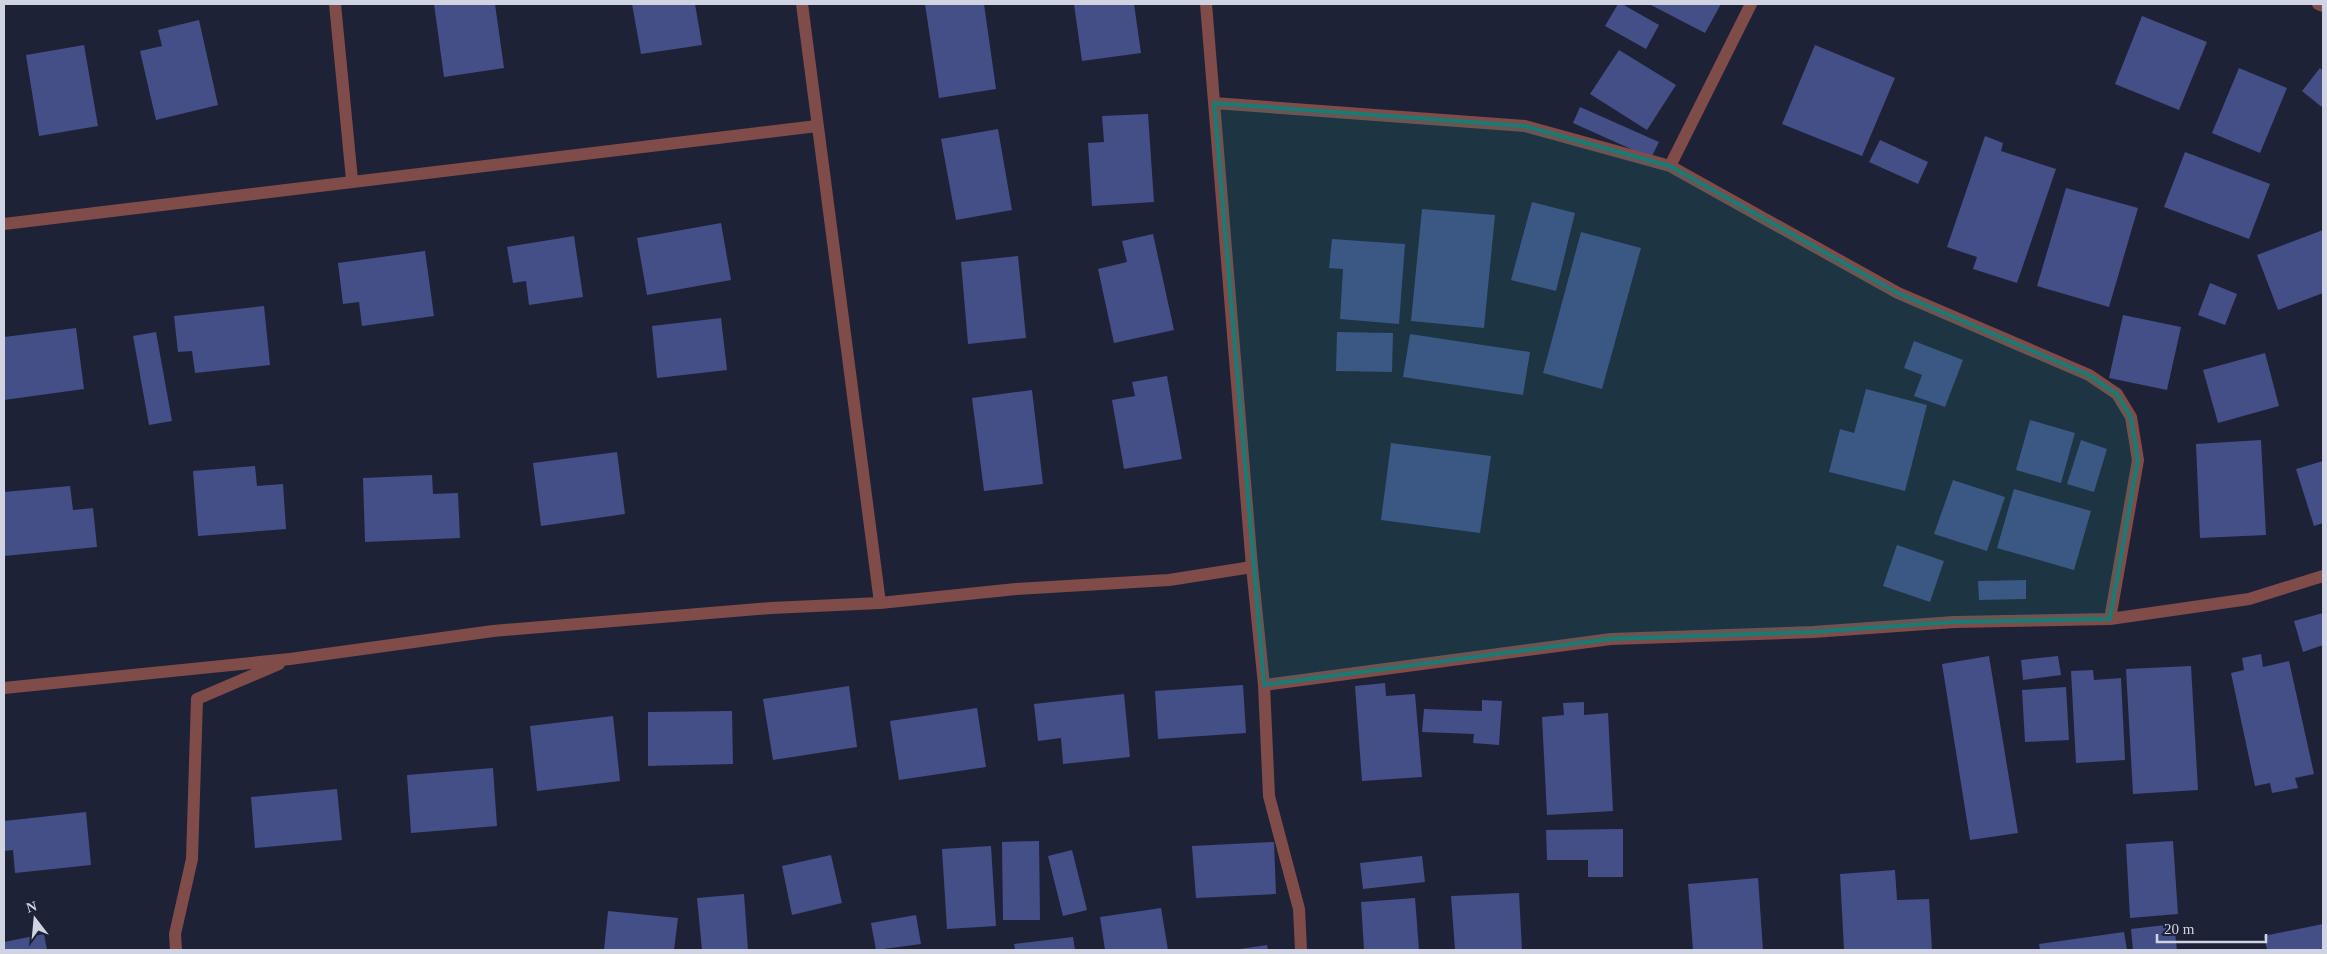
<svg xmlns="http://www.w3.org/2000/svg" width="2327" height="954" font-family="'Times New Roman',serif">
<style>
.building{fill:#444e87}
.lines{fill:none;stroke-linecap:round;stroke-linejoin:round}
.minor{stroke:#7f4c4a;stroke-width:12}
.marked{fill:#197b74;fill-opacity:0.2;stroke:#197b74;stroke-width:4;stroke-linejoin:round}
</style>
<rect width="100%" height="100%" fill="#1e2236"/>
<path class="building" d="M434 4H495L504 68 444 77Z
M632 4H695L702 45 641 54Z
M925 4H984L996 89 939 98Z
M1074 4H1134L1141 53 1082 61Z
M1618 4H1622L1659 25 1646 49 1605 26Z
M1649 4H1721L1705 33Z
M2142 16 2207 42 2179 110 2115 84Z
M199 20 218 105 156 120 140 51 162 46 158 30Z
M84 45 98 126 39 136 26 55Z
M1815 45 1895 78 1862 156 1782 124Z
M1619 50 1676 85 1647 130 1590 94Z
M2239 68 2287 88 2260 153 2212 133Z
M2320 68 2323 71V108L2302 91Z
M1580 107 1659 142 1651 158 1573 123Z
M1148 114 1154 202 1092 206 1088 143 1104 142 1102 116Z
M998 129 1012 210 956 220 941 139Z
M1985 136 2003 143 2001 151 2056 169 2017 283 1973 269 1977 257 1947 247Z
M1880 140 1928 162 1918 184 1869 162Z
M2185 152 2270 184 2249 239 2164 207Z
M2066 188 2138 208 2109 307 2037 286Z
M1532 202 1575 213 1556 291 1511 280Z
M1422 209 1495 215 1484 328 1411 321Z
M721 223 731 280 647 295 637 238Z
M2323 230V293L2278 310 2257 255Z
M1581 232 1641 248 1602 389 1543 373Z
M1153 234 1174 330 1114 343 1098 269 1127 262 1122 241Z
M574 236 583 297 529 305 526 281 513 283 507 247Z
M1332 239 1405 244 1399 324 1340 319 1343 269 1329 268Z
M425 251 434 316 362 326 359 302 343 304 338 263Z
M1018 256 1026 338 968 344 961 262Z
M2210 283 2237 294 2225 325 2198 315Z
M264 306 270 365 195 373 192 351 178 352 174 316Z
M2123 315 2181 327 2167 390 2109 378Z
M721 318 727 370 657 378 652 326Z
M76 328 84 389 4 400V337Z
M156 332 172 421 149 425 133 336Z
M1337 332 1393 333 1392 372 1336 371Z
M1410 334 1530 352 1523 395 1403 377Z
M1914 341 1963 360 1945 407 1914 396 1922 375 1904 368Z
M2265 353 2279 406 2218 423 2203 370Z
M1167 376 1182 459 1124 469 1112 400 1135 396 1132 382Z
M1866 389 1927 405 1905 491 1829 472 1840 429 1854 433Z
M1032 390 1043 484 984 491 972 398Z
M2030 420 2075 433 2061 483 2016 470Z
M2081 440 2107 449 2094 492 2067 484Z
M2261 440 2266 535 2200 538 2196 444Z
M1391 443 1491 456 1480 533 1381 520Z
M617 452 625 514 541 526 533 463Z
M2323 461V523L2314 526 2296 469Z
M255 466 257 486 283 484 286 529 198 536 193 471Z
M432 475 433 494 458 493 460 538 365 542 363 478Z
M1953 480 2005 497 1987 551 1934 534Z
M70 486 73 510 93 508 97 547 4 556V492Z
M2014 489 2091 511 2074 570 1997 548Z
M1897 545 1944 561 1930 602 1883 586Z
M2026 580V599L1979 600 1978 581Z
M2323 613V645L2303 652 2294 621Z
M2261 654 2263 667 2289 661 2314 774 2295 778 2298 788 2272 793 2270 783 2255 786 2231 673 2244 670 2242 658Z
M1989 656 2018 833 1970 840 1942 664Z
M2058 656 2061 675 2023 680 2021 660Z
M2191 666 2198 790 2133 794 2126 669Z
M2093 670 2094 680 2121 678 2125 760 2076 763 2071 671Z
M1385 683 1386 696 1415 694 1422 777 1362 781 1355 686Z
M1243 685 1246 733 1158 739 1155 691Z
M849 686 857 747 773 760 763 699Z
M2066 687 2069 740 2025 742 2022 690Z
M1124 694 1130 757 1063 764 1061 738 1038 741 1034 704Z
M1482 700 1502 701 1499 745 1473 743 1474 734 1422 732 1424 709 1482 711Z
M1584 702V715L1608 713 1613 811 1547 815 1542 717 1564 715 1563 703Z
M977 708 986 767 899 780 890 721Z
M732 711 733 764 648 766V712Z
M613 716 620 781 537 791 530 726Z
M493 768 497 826 411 833 407 775Z
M337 789 342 840 255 848 251 797Z
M86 812 91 865 15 873 13 850 4 851V821Z
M1623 829V877H1588V860H1547L1546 830Z
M1039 841 1040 920H1003L1002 842Z
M2173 841 2178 914 2130 918 2126 844Z
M1274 842 1276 894 1196 898 1192 846Z
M991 846 996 926 947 929 942 849Z
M1072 850 1087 910 1063 916 1048 856Z
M831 855 842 903 792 915 782 866Z
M1422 856 1425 882 1363 889 1360 863Z
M1895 870 1897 900 1929 899 1932 950H1844L1840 874Z
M1758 878 1763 950H1693L1688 884Z
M1519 893 1522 950H1455L1451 896Z
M744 894 748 950H702L697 898Z
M1415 898 1419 950H1364L1361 902Z
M1161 908 1168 950H1105L1100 917Z
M608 911 678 918 674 950H604Z
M916 915 921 944 876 950 871 923Z
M2174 924 2177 950H2133L2131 929Z
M2323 924V950H2267L2264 936Z
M2124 932 2127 950H2040L2039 944Z
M44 934 47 950H4V942Z
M1073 937 1075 950H1015L1014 944Z
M1267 945 1268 950H1240V949Z"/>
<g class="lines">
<path class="minor" d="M335 4 352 180
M802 4 880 603
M1206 4 1252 567 1264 685 1269 796 1299 909 1301 950
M2318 4 2323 6
M1214 103 1525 126 1670 166 1898 293 2089 375 2117 394 2131 417 2138 460 2110 619
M1670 166 1751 4
M4 224 817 126
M1264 685 1611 639 1813 632 1954 622 2110 619 2249 599 2323 576
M4 688 290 659 493 631 771 608 880 603 1016 589 1169 580 1252 567
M176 950 175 934 192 859 197 699 279 664"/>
</g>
<path class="marked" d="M1214 103 1525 126 1670 166 1898 293 2089 375 2117 394 2131 417 2138 460 2110 619 1954 622 1813 632 1611 639 1264 685Z"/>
<rect width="2327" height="954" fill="none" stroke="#d0d3e1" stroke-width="10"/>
<g transform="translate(35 919) rotate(344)" stroke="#1e2236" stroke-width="4" paint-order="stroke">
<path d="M0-4L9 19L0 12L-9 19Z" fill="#d0d3e1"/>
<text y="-8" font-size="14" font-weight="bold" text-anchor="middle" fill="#d0d3e1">N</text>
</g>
<path d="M2157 934v8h109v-8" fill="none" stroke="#d0d3e1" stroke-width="2.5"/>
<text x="2164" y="934" font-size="15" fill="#d0d3e1" stroke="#1e2236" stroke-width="4" paint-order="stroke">20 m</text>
</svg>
